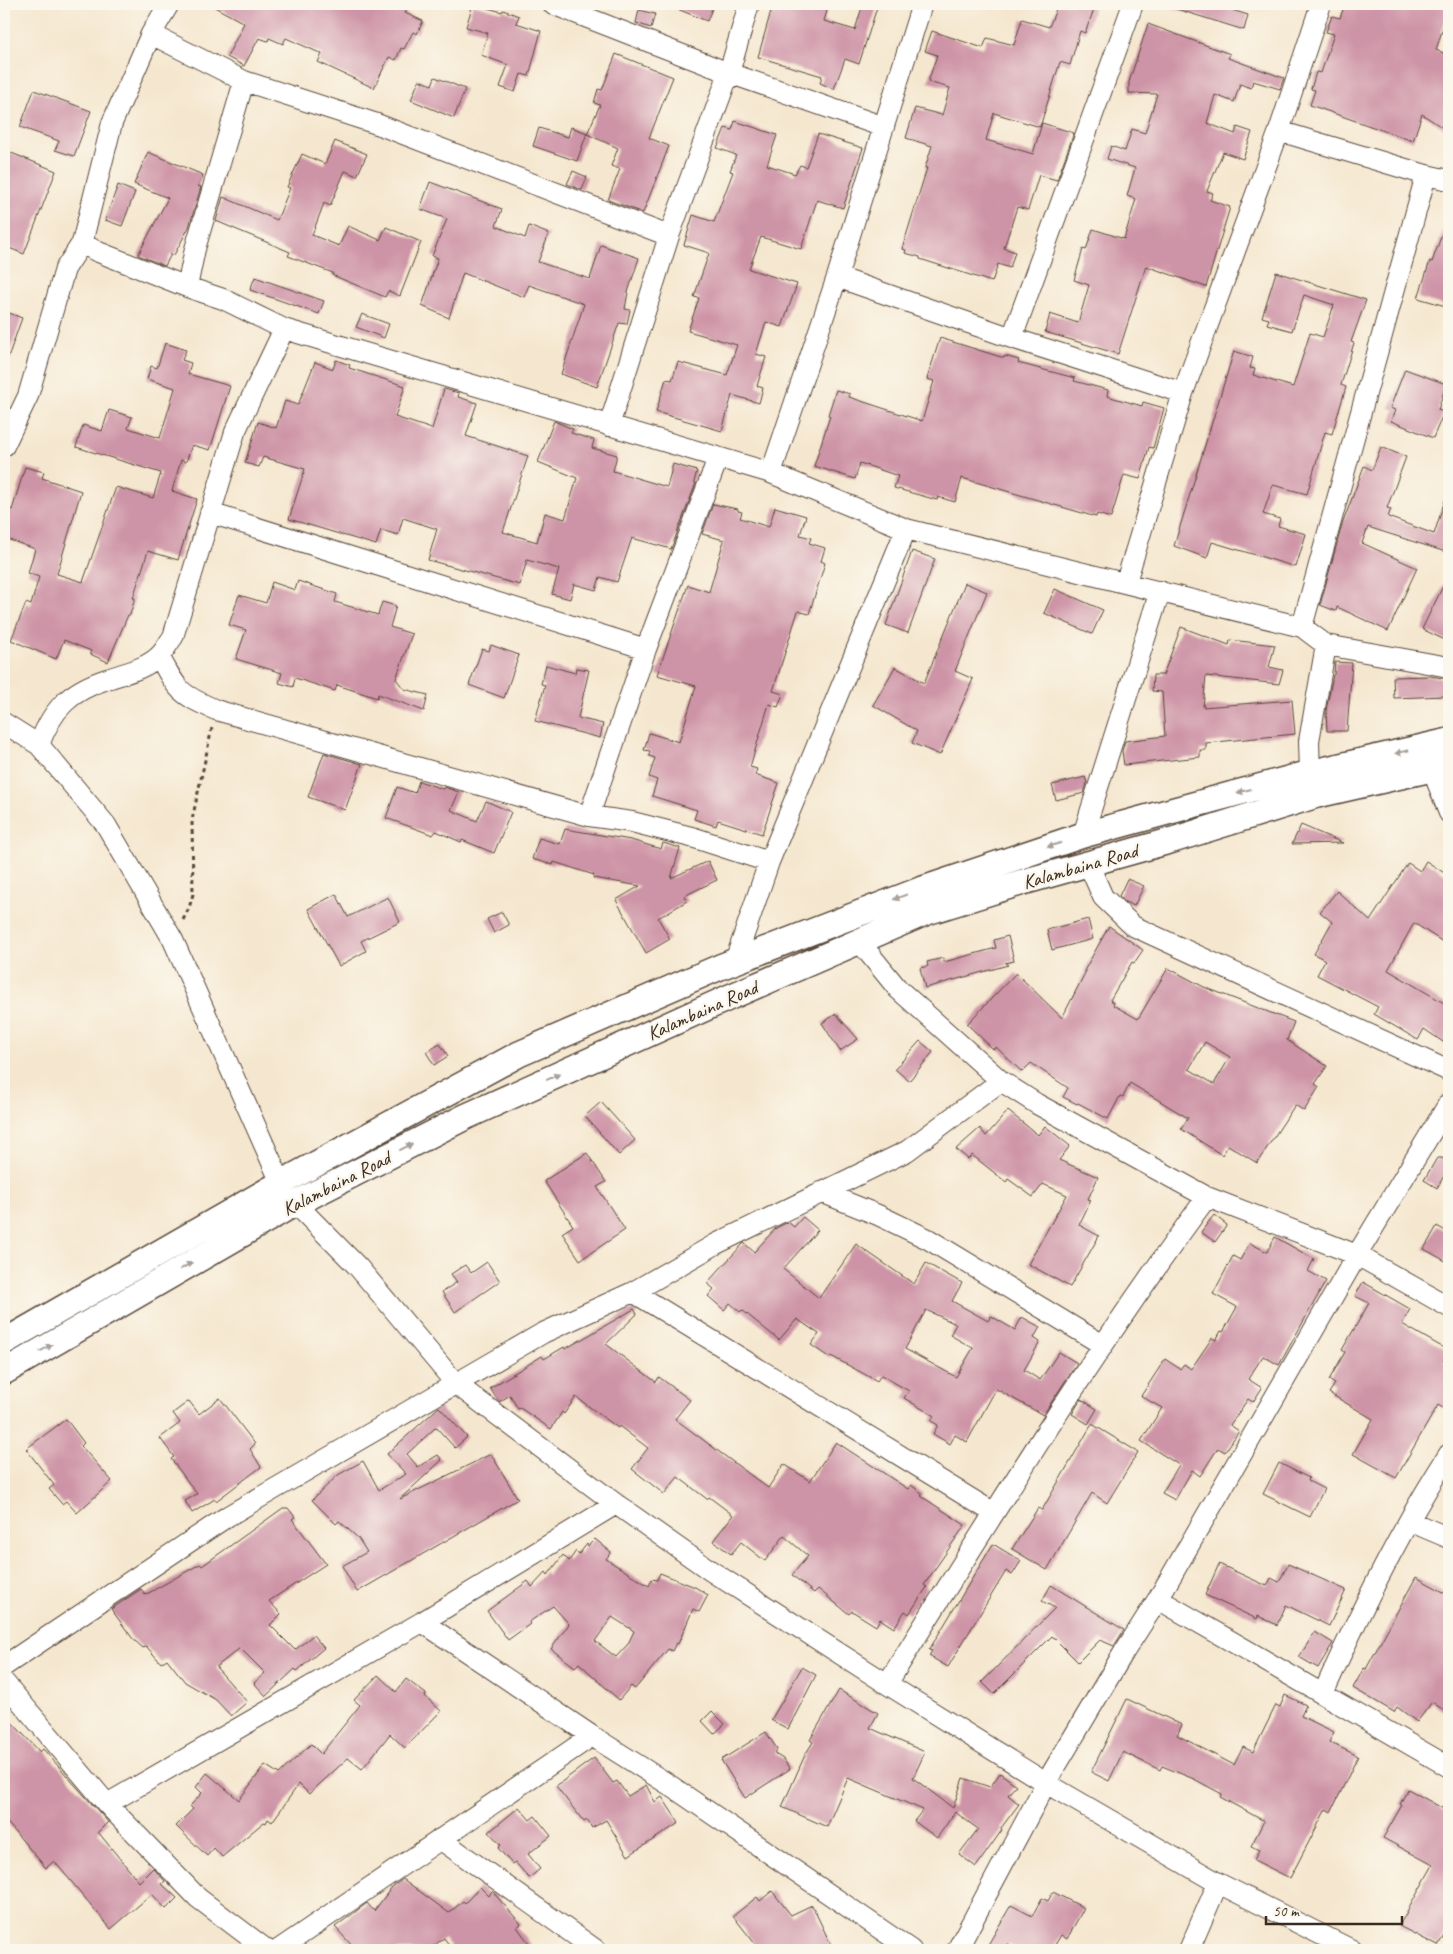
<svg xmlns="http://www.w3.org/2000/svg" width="1453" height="1954" font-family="Caveat,sans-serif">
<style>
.building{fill:#cd93a6;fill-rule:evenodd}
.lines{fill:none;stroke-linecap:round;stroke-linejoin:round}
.minor-casing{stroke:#574639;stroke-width:22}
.major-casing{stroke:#574639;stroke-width:28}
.path{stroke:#574639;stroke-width:3;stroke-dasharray:4 4;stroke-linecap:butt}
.minor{stroke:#fff;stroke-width:20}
.major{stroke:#fff;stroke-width:25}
.oneway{fill:#a79f9a}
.labels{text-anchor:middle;stroke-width:5;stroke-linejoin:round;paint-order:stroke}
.street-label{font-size:20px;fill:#3b2a1e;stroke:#fbf7ec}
</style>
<rect width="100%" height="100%" fill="#fbf7ec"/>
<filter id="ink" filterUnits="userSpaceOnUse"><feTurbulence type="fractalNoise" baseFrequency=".02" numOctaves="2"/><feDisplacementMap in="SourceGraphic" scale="10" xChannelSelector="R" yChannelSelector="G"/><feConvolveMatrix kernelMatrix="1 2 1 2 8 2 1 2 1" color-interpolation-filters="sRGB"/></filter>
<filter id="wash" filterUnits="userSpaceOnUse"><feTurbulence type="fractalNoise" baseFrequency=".0096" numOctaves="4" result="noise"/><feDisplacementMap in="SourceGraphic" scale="20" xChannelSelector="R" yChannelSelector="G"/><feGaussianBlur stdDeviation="1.12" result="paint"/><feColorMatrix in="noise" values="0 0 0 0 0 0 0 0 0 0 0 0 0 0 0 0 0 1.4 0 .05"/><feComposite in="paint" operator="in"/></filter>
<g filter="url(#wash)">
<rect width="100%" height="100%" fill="#f5e7cf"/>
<g id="blocks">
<path class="building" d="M209 4H409L405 13 423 21 417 34 413 32 404 49 401 48 396 60 389 57 374 88 318 62 322 54 286 38 283 44 269 38 268 41 259 38 244 66 227 57 244 23Z
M473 4 502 12 503 10 519 16 516 23 541 31 529 76 521 74 515 92 500 87 508 65 481 55 488 33 466 27Z
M665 4H714L707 21Z
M773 4H829L824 21 855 30 863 4H878L859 64 845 59 834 89 820 83 822 76 758 57Z
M1058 4H1096L1085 33 1080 31 1070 65 1060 62 1040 127 994 113 986 140 1033 154 1042 123 1074 133 1057 180 1039 175 1028 210 1017 207 1004 248 1015 252 1010 268 998 264 992 282 920 259V257L905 253 906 250 902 249 927 168H925L932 146 906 138 915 108 942 115 950 88 928 82 937 55 925 51 932 31 983 48 987 38 1014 45 1022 19 1049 27Z
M1171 4H1212L1248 15 1244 30 1170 7Z
M1345 4H1436L1449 8 1436 50 1449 55V132L1422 114 1413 141 1310 105 1315 90 1311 89 1316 72 1321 73 1334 34 1326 32 1332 16 1340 18Z
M639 10 655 14 651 28 636 23Z
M1148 24 1230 54 1228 58 1284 78 1280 89 1253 81 1251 88 1240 84 1234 102 1215 95 1207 123 1235 134 1237 127 1252 132 1243 159 1223 152 1207 191 1213 193 1210 200 1230 207 1206 287 1146 266 1118 354 1045 332 1050 314 1078 323 1089 285 1074 280 1083 249 1086 250 1093 229 1124 239 1136 199 1127 196 1135 168 1107 159 1111 146 1125 151 1132 129 1145 133 1157 94 1129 93V82Z
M616 54 673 77 649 138 669 146 643 213 608 200 620 169 611 166 618 148 587 134 600 105 594 103 598 89 602 90Z
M435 77 465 89 454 118 411 100 419 80 432 85Z
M34 90 91 111 74 156 55 150 59 141 20 127Z
M735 121 777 135 767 165 795 174 800 165 806 167 818 134 863 148 843 208 817 200 801 249 761 237 749 269 797 284 782 327 766 322 756 354 766 357 757 386 763 388 759 403 732 395 722 431 656 412 666 379 672 380 678 362 727 375 737 345 688 331 699 298 694 297 709 253 684 245 693 215 714 222 733 172 730 171 736 155 717 148 725 128 732 130Z
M571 127 587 133 577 161 533 146 539 128 568 137Z
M335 141 367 154 357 176 345 171 330 206 324 203 312 235 339 246 348 226 380 240 386 227 421 242 400 296 388 291 385 297 332 275 333 273 288 256 290 252 216 221 223 197 277 220 290 188 287 187 302 154 325 164Z
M4 150 56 171 24 254 4 246Z
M148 152 203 175 198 186 201 187 189 227 174 255 171 254 165 266 138 255 168 198 134 184Z
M573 171 587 177 582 190 567 184Z
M430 182 502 209 496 226 525 238 529 226 549 234 538 262 590 279 601 245 639 258 628 292 625 309 630 310 627 324 619 323 597 387 561 374 584 304 529 285 524 297 463 273 449 318 422 306 438 258 432 256 447 219 420 209Z
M118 185 135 192 122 226 105 220Z
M1447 220H1449V307L1418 298 1430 261 1432 262Z
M1276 272 1366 300 1351 342 1354 343 1341 385 1346 387 1332 434 1325 432 1307 494 1273 485 1263 514 1280 519 1278 526 1306 534 1296 567 1212 542 1207 558 1174 546 1234 351 1253 357 1250 368 1255 369 1253 375 1293 387 1310 333 1323 337 1334 305 1304 295 1292 331 1267 324 1269 319 1262 317Z
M255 277 324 301 319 314 250 290Z
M4 311 22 318 6 363H4Z
M362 314 389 324 384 338 356 327Z
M940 338 1004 358 1005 356 1019 360 1018 363 1075 378 1074 381 1108 390 1107 396 1142 406 1143 402 1164 408 1153 448 1149 447 1140 479 1124 475 1111 518 1097 514 1096 517 962 478 955 502 938 497 937 500 894 488 898 476 860 463 855 479 814 466 830 416 828 415 836 390 850 394 849 397 922 421 934 381 927 379Z
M165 343 186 350 182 360 191 363 188 374 230 386 210 450 192 445 186 462 181 460 172 491 197 499 178 560 148 551 133 598H135L130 615H128L108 662 90 654 91 651 64 640 56 659 11 640 26 603 31 605 39 577 28 573 35 549 4 538V507L12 510 25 467 44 472 42 478 81 491 57 574 83 582 116 487 153 498 161 473 76 447 83 425 102 431 109 410 132 417 128 428 160 438 175 388 147 379 151 366 157 368Z
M336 360 350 365 349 368 405 386 395 417 432 429 444 389 459 393 458 397 477 403 466 436 528 456 503 532 537 542 545 513 565 519 577 478 538 462 554 421 573 429 571 433 594 440 592 448 617 455 613 471 667 487 673 464 697 471 694 482 696 483 671 549 632 538 617 582 600 577 596 590 574 584 570 599 552 594 559 569 527 560 520 585 428 560 437 529 403 518 398 535 381 530 376 545 289 519 305 469 263 457 259 467 245 463 258 422 276 428 285 401 298 405 315 362 333 369Z
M1405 369 1446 384 1438 410 1444 412 1433 438 1391 421 1395 410 1390 408Z
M1381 447 1406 457 1387 508 1391 509 1388 517 1434 534 1446 497 1449 498V553L1368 527 1362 543 1417 568 1388 631 1337 607 1336 611 1320 605 1342 525 1364 466 1372 470Z
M713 504 738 509V511L742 512 740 518 769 527 775 507 806 516 800 535 811 538 809 543 825 548 821 561 825 563 809 614 798 611 773 691 783 694 778 707 769 704 750 767 757 769 755 775 779 783 762 834 718 820 716 826 694 819 697 810 652 796 657 780 649 777 655 758 649 756 650 751 644 750 649 733 679 742 696 686 657 675 688 585 709 592 724 540 702 534Z
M912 551 935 559 908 633 886 625Z
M1449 574V642L1422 629Z
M298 581 337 594 335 602 378 615 382 602 396 606 390 627 412 634 396 679 404 689 428 695 424 711 378 694 377 698 337 685 335 691 295 678 293 687 279 683 282 673 236 659 246 630 229 625 239 595 266 603 272 582 295 590Z
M965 583 987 592 955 671 973 679 940 755 912 743 917 731 873 705 895 667 924 683Z
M1055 589 1103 610 1092 634 1044 613Z
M1181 627 1229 645 1230 640 1275 645 1269 667 1283 670 1279 684 1206 676 1203 707 1292 700 1295 734 1206 743V750H1200V757L1124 765 1122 751 1125 741 1165 736 1162 692 1152 691 1153 675H1163Z
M491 645 519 655 504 698 469 685 482 649 489 651Z
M1335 662 1352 663 1347 731H1327L1326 711 1333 675H1334Z
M546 665 575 673 576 668 589 670 578 718 603 724 600 738 535 721 545 685 541 684Z
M1430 676 1449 679V692H1445V696L1394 698 1393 677Z
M324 753 362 764 345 810 308 797Z
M1085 777 1087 783 1084 793 1056 800 1052 785Z
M419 781 443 789 444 787 459 792 451 810 477 821 486 801 511 812 494 853 462 840 461 842 436 831 433 835 386 818 397 787 415 793Z
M1301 825 1343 843 1292 844Z
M565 829 631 840 661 849 663 843 680 848 671 878 708 861 717 880 684 896 687 901 658 918 670 939 646 953 616 900 640 886 593 878 594 875 554 862 553 865 532 859 539 838 560 844Z
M1426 861 1449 876V946L1414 923 1388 970 1449 1006V1046L1424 1029 1418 1040 1374 1014 1378 1007 1317 975 1325 960 1314 954 1332 922 1320 912 1337 891 1370 921 1408 863 1420 871Z
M1127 879 1144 886 1134 906 1125 902 1119 896Z
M336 894 348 917 388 897 400 922 361 941 366 951 339 966 308 909Z
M502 912 509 925 494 933 487 919Z
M1088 919 1093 939 1052 950 1047 930Z
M1109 926 1143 950 1134 963 1132 962 1110 1000 1114 1003 1113 1005 1138 1019 1168 968 1204 987 1294 1022 1287 1040 1327 1066 1315 1084 1319 1087 1304 1111 1295 1105 1257 1163 1228 1145 1222 1155 1181 1129 1188 1118 1130 1083 1123 1097 1120 1096 1108 1119 1078 1103 1077 1104 1063 1097 1068 1088 1031 1063 1022 1072 996 1047 993 1049 967 1024 1016 973 1062 1018 1086 971H1084ZM1205 1042 1230 1057 1214 1084 1189 1069Z
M1008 936 1014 961 1005 963 1008 965 925 988 920 968 928 966 927 962 943 958 944 962 996 948 994 940Z
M836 1014 858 1039 840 1051 822 1023Z
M920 1041 933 1052 909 1081 895 1069Z
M440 1044 448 1056 434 1065 426 1052Z
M601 1102 635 1140 619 1155 585 1116Z
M1008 1111 1038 1135 1045 1126 1070 1146 1059 1160 1098 1177 1088 1199 1091 1200 1079 1225 1099 1236 1070 1287 1028 1264 1067 1195 1043 1184 1033 1197 1008 1179 1006 1182 972 1155 968 1159 956 1149 980 1128 986 1136Z
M587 1153 606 1182 597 1187 625 1230 580 1260 562 1233 573 1226 544 1181Z
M1437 1158H1442L1449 1162V1167L1437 1188 1424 1180Z
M1214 1215 1227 1225 1215 1242 1201 1232Z
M803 1217 818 1230 783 1269 819 1298 856 1244 914 1284 926 1263 962 1283 952 1301 988 1321 991 1316 1015 1330 1022 1317 1040 1327 1034 1338 1040 1342 1024 1370 1040 1380 1059 1352 1077 1363 1043 1415 996 1389 967 1442 955 1435 950 1444 933 1434 938 1425 931 1421 934 1416 904 1398 909 1391 881 1375 877 1381 831 1356 830 1358 811 1345 819 1334 797 1319 779 1340 742 1310 740 1312 730 1303 724 1310 708 1296 714 1289 707 1283 742 1245 744 1243 754 1252 776 1228 788 1222 794 1227ZM926 1310 956 1324 950 1335 973 1348 956 1377 905 1349Z
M1437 1226 1449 1233V1263L1424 1249Z
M1275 1237 1314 1259 1308 1271 1326 1281 1279 1365 1263 1356 1248 1379 1262 1388 1253 1402 1248 1399 1230 1425 1239 1431 1225 1452 1218 1448 1200 1476 1192 1470 1175 1500 1162 1493 1179 1465 1141 1441 1162 1408 1141 1396 1165 1359 1180 1369 1184 1364 1191 1369 1212 1338 1216 1340 1221 1331 1223 1332 1237 1307 1213 1294 1233 1256 1240 1260 1250 1243 1267 1252Z
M487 1262 500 1281 455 1312 442 1292 457 1282 451 1274 465 1265 471 1273Z
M1363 1282 1410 1309 1402 1324 1449 1351 1443 1361 1449 1365V1412L1438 1405 1396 1478 1353 1454 1373 1419 1329 1393 1335 1384 1329 1380 1345 1352 1342 1350 1369 1303 1355 1296Z
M634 1309 637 1314 606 1344 656 1382 659 1377 690 1400 675 1419 768 1488 784 1464 810 1481 836 1442 908 1489 911 1485 923 1494 921 1496 965 1525 924 1585 927 1587 909 1614 905 1611 894 1628 880 1619 876 1626 852 1611 849 1614 818 1589 814 1593 792 1575 808 1556 784 1536 765 1561 741 1542 731 1554 713 1541 733 1515 709 1497 707 1499 678 1477 664 1494 632 1469 648 1448 619 1426 618 1428 576 1397 564 1414 562 1412 551 1429 520 1408 518 1409 510 1395 499 1402 490 1388 542 1356 544 1359 564 1347 565 1349Z
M220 1398 255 1444 250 1449 261 1467 216 1501 215 1499 192 1513 185 1501 197 1494 171 1459 174 1457 160 1438 180 1423 173 1413 189 1401 199 1414Z
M1081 1399 1097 1409 1088 1424 1072 1414Z
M439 1407 467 1437 455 1448 436 1427 407 1454 418 1467 438 1455 442 1460 400 1499 491 1454 518 1499 357 1592 342 1566 367 1552 358 1538 339 1521 336 1524 312 1500 338 1475 363 1461 379 1490 406 1474 387 1454Z
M66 1419 84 1443 81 1446 112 1481 77 1513 66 1501 62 1504 49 1489 54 1485 26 1449Z
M1092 1424 1138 1452 1107 1503 1092 1493 1047 1570 1012 1549 1038 1508 1042 1510Z
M1279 1463 1309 1478 1308 1481 1324 1489 1310 1517 1263 1494Z
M283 1508H288L295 1517 292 1519 326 1564 269 1601 281 1614 270 1625 295 1650 313 1635 324 1648 297 1671 295 1669 266 1696 254 1683 265 1673 240 1648 216 1667 247 1702 231 1716 216 1700 185 1682 167 1659 161 1663 146 1646 143 1648 133 1639 111 1609 141 1589 145 1595 200 1564 202 1566Z
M595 1539 611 1552 606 1559 649 1586 652 1579 657 1580 660 1573 695 1587 708 1595 699 1612 693 1609 678 1644 676 1643 672 1651 668 1649 635 1689 631 1686 619 1700 579 1663 575 1667 551 1649 569 1624 553 1606 529 1622 530 1624 508 1640 487 1611 528 1581 532 1587 546 1572 548 1575 563 1555 569 1561 576 1551 579 1554 587 1544 588 1546ZM612 1617 634 1631 628 1644 616 1657 595 1641Z
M993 1544 1021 1561 1012 1575 1006 1571 948 1667 929 1656 932 1651 929 1650Z
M1219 1564 1267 1586 1271 1578 1279 1582 1288 1564 1346 1590 1329 1626 1286 1605 1277 1625 1258 1616 1257 1619 1205 1595Z
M1416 1577 1449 1595V1714L1432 1702 1417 1722 1397 1707 1394 1712 1353 1688 1364 1668 1366 1669Z
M1051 1585 1124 1630 1114 1646 1100 1640 1078 1662 1052 1636 994 1694 982 1682 1055 1608 1042 1601Z
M1315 1632 1333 1643 1318 1668 1299 1657Z
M802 1667 816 1675 788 1729 771 1720Z
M378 1675 396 1692 406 1679 426 1694 425 1696 441 1711 405 1748 390 1734 362 1769 348 1758 309 1794 299 1784 272 1822 268 1819 266 1823 264 1822 222 1857 214 1848 207 1856 176 1826 193 1809 190 1806 202 1793 196 1787 207 1773 239 1800 265 1765 279 1774 311 1744 321 1754 360 1705 354 1700Z
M839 1690 878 1713 870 1728 925 1752 913 1778 953 1808 963 1778 990 1787 1000 1773 1016 1785 1008 1795 1019 1804 1001 1828 1002 1830 976 1867 959 1854 978 1829 955 1812 937 1838 914 1821 923 1810 848 1778 827 1827 782 1807 805 1755 813 1742 810 1740Z
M1285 1695 1306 1705 1301 1716 1334 1732 1329 1742 1358 1756 1331 1812 1326 1809 1290 1878 1254 1860 1259 1850 1251 1846 1264 1821 1220 1797 1222 1794 1194 1779 1162 1766 1160 1770 1123 1752 1109 1781 1091 1772 1127 1699 1182 1725 1177 1735 1234 1765 1243 1747 1253 1752 1276 1705 1280 1707Z
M712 1711 725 1724 714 1734 702 1721Z
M4 1714 40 1752 43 1749 108 1822 98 1832 139 1882 153 1868 165 1881 162 1884 177 1898 166 1909 152 1894 111 1929 54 1861 46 1868 4 1819Z
M766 1732 777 1749 775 1754 783 1759 790 1769 745 1798 721 1760Z
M594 1758 613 1783 617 1781 628 1796 646 1785 655 1802 662 1797 679 1823 628 1856 606 1820 592 1828 587 1820 584 1822 556 1786Z
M1408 1789 1449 1812V1925L1438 1946 1399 1926 1433 1865 1383 1838 1402 1805 1400 1804Z
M519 1807 530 1820 535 1816 551 1836 528 1854 540 1869 529 1878 515 1862 512 1864 498 1848 501 1845 489 1832Z
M403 1879 449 1913 463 1901 465 1903 480 1887 489 1896 492 1891 521 1924 517 1927 534 1950H453L444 1938 428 1950H356L335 1927 367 1903 374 1911 392 1887Z
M772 1891 791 1915 812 1905 831 1945 819 1950H760L733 1916 757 1897 760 1901Z
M1053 1892 1084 1908 1067 1939 1061 1935 1052 1950H1019L1008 1944 1005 1950H985L1011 1905 1032 1916 1042 1898 1048 1901Z"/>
</g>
</g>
<g filter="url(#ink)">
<use href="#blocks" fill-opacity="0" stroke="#574639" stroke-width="1"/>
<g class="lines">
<g class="minor-casing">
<path id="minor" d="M552 4 729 73 884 127
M151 34 244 81 377 124 669 236
M1279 131 1426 175 1449 180
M82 243 96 251 187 287 223 299 284 329 771 473 906 529 1302 627 1326 645 1449 667
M837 277 1012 338 1183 393
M187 287 195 249 244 81
M1012 338 1133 4
M609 426 669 236 729 73 749 4
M4 446 28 396 65 269 82 243 112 123 151 34 169 4
M771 473 837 277 922 4
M210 513 646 649 718 458
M1126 582 1183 393 1279 131 1321 4
M1302 627 1426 175
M159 656C178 691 179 694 216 710L589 816 632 822 695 838 769 862
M4 723 39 745 106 825 173 940 281 1183 284 1196
M39 745C52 709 70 691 107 679 125 673 145 669 159 656 165 651 168 643 173 637L235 432 284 329
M1432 769 1449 813
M1310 773 1309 741 1326 645
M589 816 646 649
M1083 835 1160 591
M1088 863 1103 897 1133 926 1449 1071
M859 941 898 989 1001 1081 1037 1104 1207 1197 1357 1255 1449 1307
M735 961 769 862 906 529
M821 1192 878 1215 928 1239 1103 1345
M295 1203 358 1267 456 1384 616 1504 711 1571 887 1684 1046 1783 1218 1883 1352 1950
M633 1292 994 1513
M1409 1521 1449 1538
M1158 1599 1449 1767
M422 1622 592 1736 671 1786 911 1950
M4 1666 228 1516 543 1333 633 1292 716 1244 907 1151 1001 1081
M4 1682 107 1804 198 1898 267 1950
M887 1684C990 1519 1092 1353 1207 1197
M1323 1694C1360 1611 1400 1530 1449 1454
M107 1804 422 1622 616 1504
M440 1839 596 1950
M278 1950 592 1736
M957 1950 1046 1783 1124 1652 1158 1599 1357 1255 1449 1103
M1189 1950 1218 1883"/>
</g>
<g class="major-casing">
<path id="major" d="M4 1342 281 1183 519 1054 720 967 920 890 1083 835 1310 773 1449 741
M4 1372 287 1208 465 1117 730 997 927 912 1023 882 1173 840 1317 795 1449 765"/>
</g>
<path class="path" d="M183 920 189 908 193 894 192 820 212 728"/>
<use href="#minor" class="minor"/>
<use href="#major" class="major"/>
</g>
<defs><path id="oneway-solid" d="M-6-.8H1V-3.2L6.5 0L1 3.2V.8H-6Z" transform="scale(1.25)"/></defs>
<g class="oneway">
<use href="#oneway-solid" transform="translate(1402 752) rotate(167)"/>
<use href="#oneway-solid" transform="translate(1244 791) rotate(165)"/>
<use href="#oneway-solid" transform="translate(1054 845) rotate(162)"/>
<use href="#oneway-solid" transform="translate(900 897) rotate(159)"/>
<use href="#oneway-solid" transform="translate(553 1077) rotate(-24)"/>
<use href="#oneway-solid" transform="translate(406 1147) rotate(-27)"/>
<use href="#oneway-solid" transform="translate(186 1266) rotate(-30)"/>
<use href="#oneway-solid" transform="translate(46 1348) rotate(-30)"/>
</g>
</g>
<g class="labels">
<g class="street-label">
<text transform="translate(1080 866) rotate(-16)" y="7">Kalambaina Road</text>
<text transform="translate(702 1010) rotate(-24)" y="7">Kalambaina Road</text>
<text transform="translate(336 1183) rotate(-27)" y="7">Kalambaina Road</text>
</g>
</g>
<rect width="1453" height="1954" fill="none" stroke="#fbf7ec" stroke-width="20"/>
<path d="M1266 1916v8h136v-8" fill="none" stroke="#3b2a1e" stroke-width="2.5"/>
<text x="1273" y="1916" font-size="15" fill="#3b2a1e" stroke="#fbf7ec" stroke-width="4" paint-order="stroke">50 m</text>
</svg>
